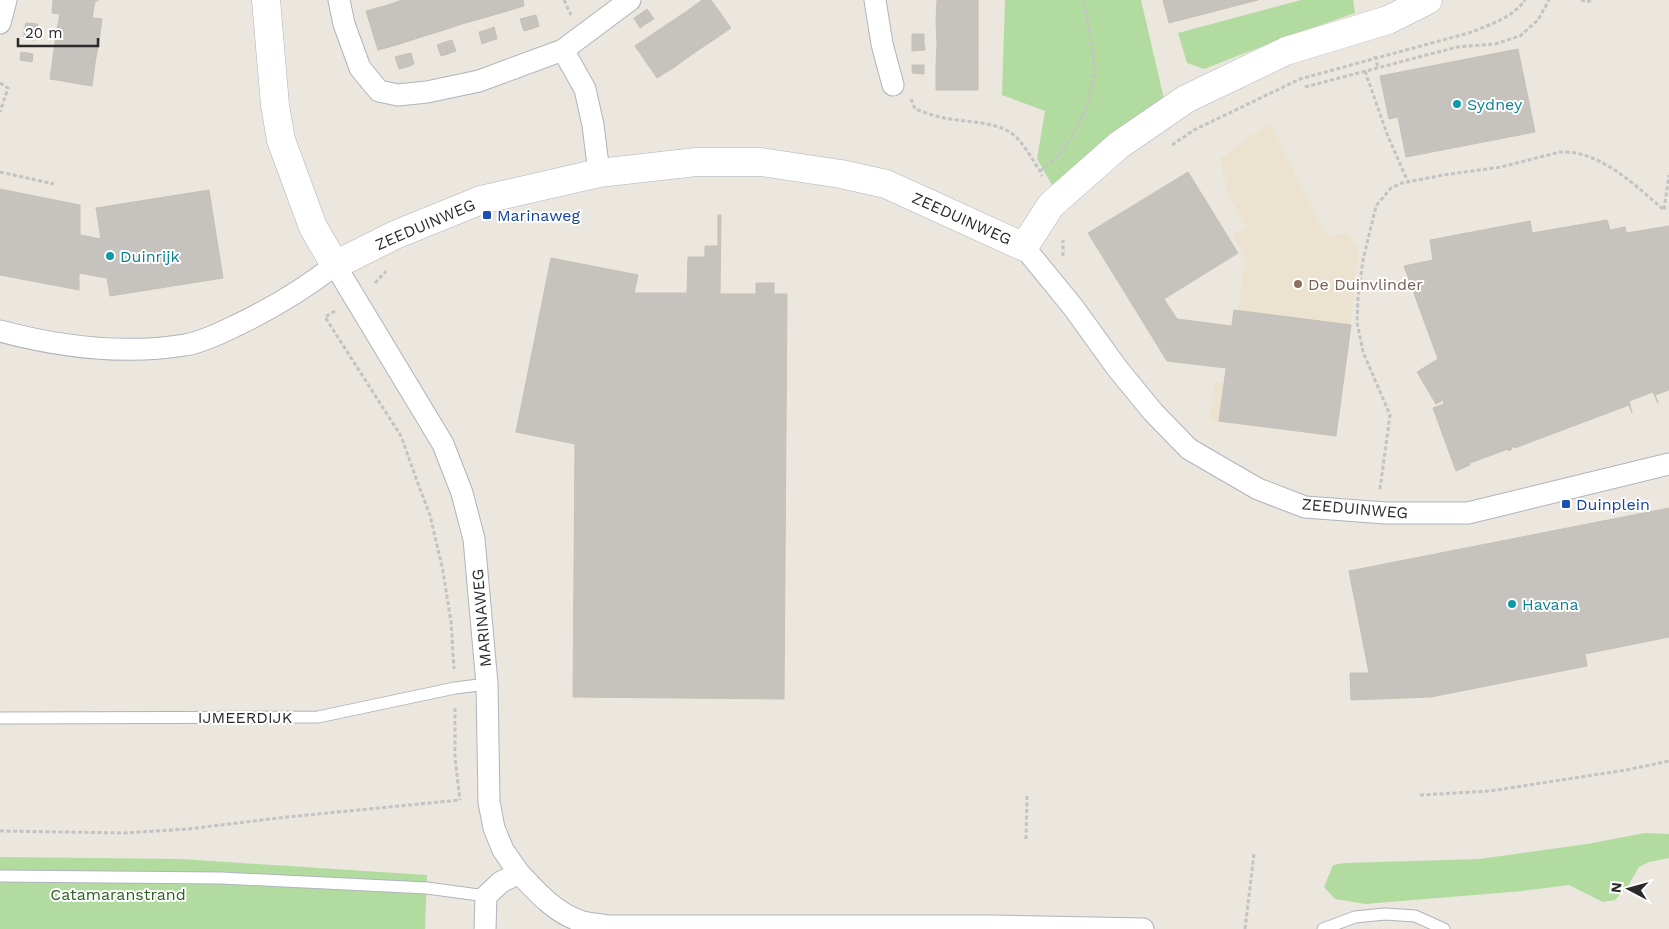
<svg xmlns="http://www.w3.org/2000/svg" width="1669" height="929" font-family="'Work Sans',sans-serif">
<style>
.education{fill:#ebe3cf}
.green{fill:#b2dc9f}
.building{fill:#c6c2bd;stroke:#c6c1b7}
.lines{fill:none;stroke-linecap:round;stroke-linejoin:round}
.lane-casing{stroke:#b1b3bc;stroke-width:13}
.street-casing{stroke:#b1b3bc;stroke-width:23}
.secondary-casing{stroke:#b1b3bc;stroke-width:29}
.path{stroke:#c3c3c3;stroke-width:3;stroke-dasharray:4 2.5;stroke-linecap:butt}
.lane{stroke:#fff;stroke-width:11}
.street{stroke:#fff;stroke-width:21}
.secondary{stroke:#fff;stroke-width:28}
.culture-dot{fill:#0f9aa8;stroke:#fff;stroke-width:2}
.transit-dot{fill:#1a4fb4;stroke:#fff;stroke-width:2}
.education-dot{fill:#8d6e63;stroke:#fff;stroke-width:2}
.labels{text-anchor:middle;stroke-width:4;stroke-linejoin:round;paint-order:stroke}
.culture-label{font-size:16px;fill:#0d838f;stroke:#fff;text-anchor:start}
.transit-label{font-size:16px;fill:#164399;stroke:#fff;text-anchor:start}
.street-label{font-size:16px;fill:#2a2a2a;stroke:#fff}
.education-label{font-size:16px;fill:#785e54;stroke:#fff;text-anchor:start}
.park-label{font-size:16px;fill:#2c6021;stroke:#fff}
</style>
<rect width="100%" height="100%" fill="#ebe6de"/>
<path class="education" d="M1271 124 1323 230 1328 236 1348 233 1358 250 1351 325 1336 436 1209 421 1215 382 1228 383 1245 257 1232 233 1247 228 1229 197 1220 159 1249 137Z"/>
<path class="green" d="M1005 0H1141L1164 99 1102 142 1052 185 1037 159 1045 111 1002 95Z
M1301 0H1353L1355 13 1289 36 1204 69 1187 63 1178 33Z
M1645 833 1669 834V858L1649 862 1639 867 1628 886 1615 900 1603 902 1569 885 1523 891 1365 904 1335 899 1324 887 1333 865 1345 863 1479 859 1587 844Z
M0 857 181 859 427 875 425 929H0Z"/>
<path class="building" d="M53 0H98V1H95L92 18 52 13Z
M402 0H409L421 37 400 44 388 5Z
M409 0H432L441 31 421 37Z
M432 0H455L462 24 441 31Z
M455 0H477L483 18 462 24Z
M477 0H500L504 12 483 18Z
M500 0H523L524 6 504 12Z
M702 0H711L731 28 712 41 690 9Z
M937 0H978V20H936Z
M1163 0H1258L1169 23Z
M388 5 400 44 378 50 366 11Z
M647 9 654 19 647 23 640 14Z
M690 9 712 41 694 53 672 21Z
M60 14 102 19 99 42 56 35Z
M640 14 647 23 640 28 634 18Z
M536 15 539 26 531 29 528 17Z
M528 17 531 29 524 31 520 19Z
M936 20H978V43H937Z
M672 21 694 53 676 66 654 33Z
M26 23 38 24 36 32 24 30Z
M494 27 497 39 490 41 486 30Z
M24 30 36 32 35 40 24 39Z
M486 30 490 41 482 44 479 32Z
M654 33 676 66 657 78 635 46Z
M912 34H924V42L912 43Z
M56 35 99 42 95 63 53 57Z
M452 40 456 51 448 54 445 42Z
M445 42 448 54 441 56 437 45Z
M924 42 925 50 912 51V43Z
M937 43H978V66H936Z
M1518 49 1535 132 1406 157 1398 117 1389 119 1380 76Z
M21 52 33 54 32 62 20 60Z
M411 53 414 64 407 67 403 55Z
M403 55 407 67 399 69 395 57Z
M53 57 95 63 92 86 50 79Z
M912 65H924V74L912 73Z
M936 66H978V90H936Z
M1188 172 1238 253 1164 299 1177 319 1231 326 1226 368 1167 361 1088 233Z
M0 189 80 205V235L101 239 96 208 209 190 223 278 110 296 107 278 79 273V290L0 275Z
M718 215H721L720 294H756V283H774V294H787L784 699 573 697 575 444 516 432 551 258 638 275 634 293H687L688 257H705V246H718Z
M1607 220 1610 230 1625 227 1626 233 1669 226V390L1655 395 1658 403 1653 392 1629 401 1632 413 1629 405 1515 448V446L1511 448 1512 449 1508 451V449L1470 463V465L1456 471 1433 408 1444 404 1443 400 1436 404 1417 372 1438 359 1404 266 1433 260 1430 240 1530 221 1532 233Z
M1234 310 1351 325 1336 436 1219 421Z
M1669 508V637L1585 654 1587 666 1431 697 1351 700 1350 673H1369L1349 571Z"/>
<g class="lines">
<g class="lane-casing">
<path id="lane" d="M0 718 318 717 455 688 487 684
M0 876 221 878 427 888 486 896
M1323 929 1355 917 1385 914 1415 916 1444 929"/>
</g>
<g class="street-casing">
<path id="street" d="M339 0 344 24 360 68 379 91 398 95 427 92 479 81 563 50 630 0
M875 0 882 44 893 85
M0 23 6 0
M563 50 585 89 593 125 599 173
M1024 247 1073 307 1117 368 1153 412 1189 449 1258 489 1305 507 1386 513H1468L1669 464
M0 331C60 347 123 355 185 345 202 342 219 334 235 326 271 309 303 290 335 265L443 444 462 493 474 539 487 684 489 802 494 828 503 850 519 873 501 882 486 896 485 929
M519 873C537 892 554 912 580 921 588 924 598 924 607 926H991L1143 929"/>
</g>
<g class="secondary-casing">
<path id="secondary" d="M266 0 275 105 281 140 313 227 335 265 395 235 481 200 599 173 696 162H761L841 174 886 184 1024 247 1051 205 1119 145 1186 99 1286 51 1388 20 1428 0"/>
</g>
<path class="path" d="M564 0 571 15
M1581 0 1587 2 1593 0
M1375 56 1378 68
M1365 71 1387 134 1408 182
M0 83 8 88 0 112
M1305 87 1457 47 1495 44 1520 36 1538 20 1549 0
M911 99 915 109C924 112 934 116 944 118 967 123 1001 120 1018 139 1027 149 1033 161 1040 171L1042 176
M1172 145 1194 130 1300 79 1472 32C1491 24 1512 18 1525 0
M1040 171C1047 165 1054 160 1060 153 1076 135 1093 97 1094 72 1094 48 1088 23 1083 0
M0 172 54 184
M1063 256V240
M375 283 386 271
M335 311 325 317 401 436 416 478 430 515 443 571 451 622 454 669
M1380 489 1390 415 1363 352 1357 322 1358 298 1363 260 1376 206 1391 188 1402 183 1443 175 1501 167 1560 152C1600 150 1636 186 1664 210L1669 175
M455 708V758L460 800
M1420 795 1490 791 1626 770 1669 761
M0 831 125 833 188 829 287 817 460 800
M1026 839 1027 796
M1245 929 1254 854"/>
<use href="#lane" class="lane"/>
<use href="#street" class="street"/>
<use href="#secondary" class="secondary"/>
</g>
<g class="culture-dot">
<circle cx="1457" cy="104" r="5"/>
<circle cx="110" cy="256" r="5"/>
<circle cx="1512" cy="604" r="5"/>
</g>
<g class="transit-dot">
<rect x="482" y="210" width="10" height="10" rx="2.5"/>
<rect x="1561" y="499" width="10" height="10" rx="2.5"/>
</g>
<circle class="education-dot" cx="1298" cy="284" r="5"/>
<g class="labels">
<g class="culture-label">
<text x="1467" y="110">Sydney</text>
<text x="120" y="262">Duinrijk</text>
<text x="1522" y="610">Havana</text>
</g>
<g class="transit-label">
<text x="497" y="221">Marinaweg</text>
<text x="1576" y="510">Duinplein</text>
</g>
<g class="street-label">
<text transform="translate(962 218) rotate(24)" y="6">ZEEDUINWEG</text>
<text transform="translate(425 224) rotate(-23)" y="6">ZEEDUINWEG</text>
<text transform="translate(1355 508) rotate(5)" y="6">ZEEDUINWEG</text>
<text transform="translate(481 618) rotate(-95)" y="6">MARINAWEG</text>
<text x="245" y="723">IJMEERDIJK</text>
</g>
<g class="education-label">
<text x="1308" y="290">De Duinvlinder</text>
</g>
<g class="park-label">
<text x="118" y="900">Catamaranstrand</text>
</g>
</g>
<g transform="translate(1629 889) rotate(276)" stroke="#ffffff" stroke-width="4" paint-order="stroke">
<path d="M0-4L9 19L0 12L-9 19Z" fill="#2a2a2a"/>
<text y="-8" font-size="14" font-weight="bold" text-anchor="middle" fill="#2a2a2a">N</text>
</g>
<path d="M18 38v8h80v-8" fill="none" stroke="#2a2a2a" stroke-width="2.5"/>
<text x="25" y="38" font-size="15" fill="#2a2a2a" stroke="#ffffff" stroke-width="4" paint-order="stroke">20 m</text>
</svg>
